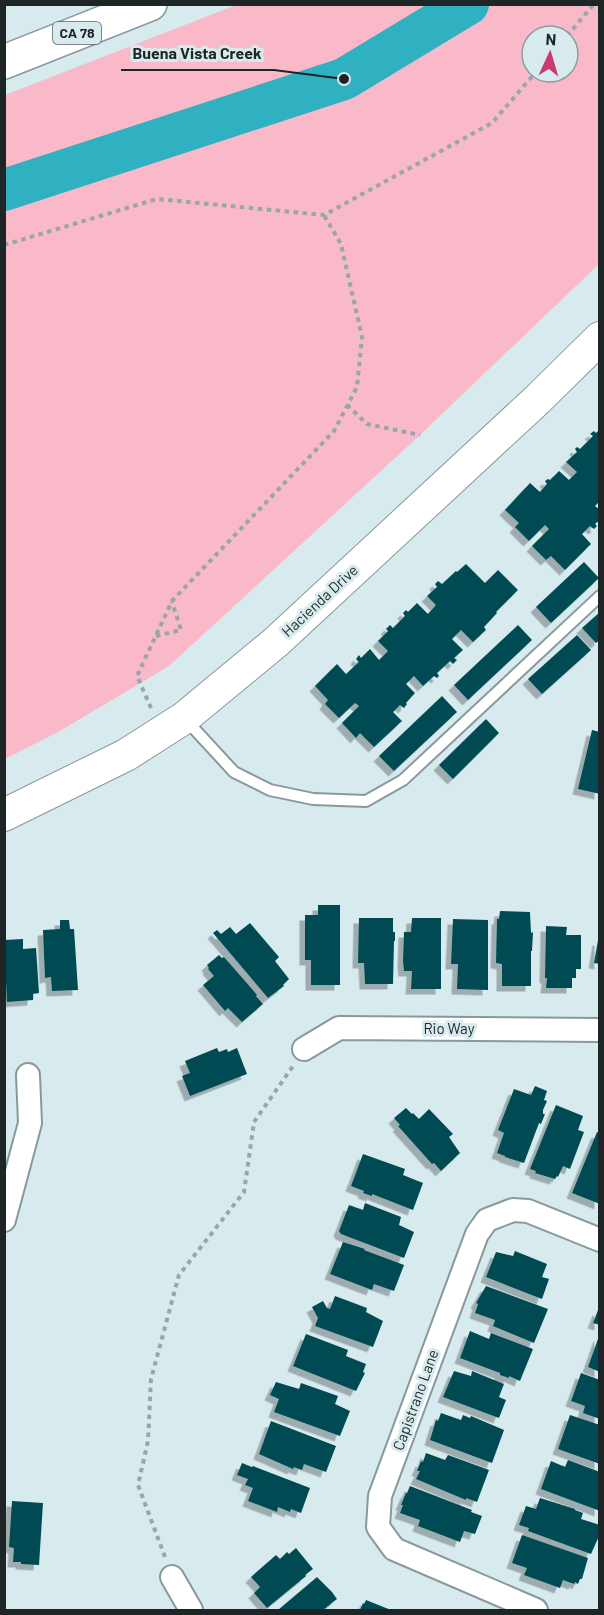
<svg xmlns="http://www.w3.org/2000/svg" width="604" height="1615" font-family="Barlow,sans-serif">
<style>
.green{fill:#fab9c8;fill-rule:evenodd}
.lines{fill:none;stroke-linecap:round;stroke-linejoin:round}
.river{stroke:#30b1c1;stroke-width:42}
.building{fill:#004b53;filter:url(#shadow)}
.lane-casing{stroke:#87999c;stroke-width:14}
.street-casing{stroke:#87999c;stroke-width:26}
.secondary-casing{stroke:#87999c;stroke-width:34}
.highway-casing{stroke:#87999c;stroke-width:36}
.path{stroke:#97a6a8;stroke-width:4;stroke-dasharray:4.5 4.5;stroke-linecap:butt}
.lane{stroke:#fff;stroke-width:10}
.street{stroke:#fff;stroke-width:22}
.secondary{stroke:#fff;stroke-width:32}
.highway{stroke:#fff;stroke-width:33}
.labels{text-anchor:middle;stroke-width:6;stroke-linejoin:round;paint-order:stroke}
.shield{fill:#d7ebee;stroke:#566062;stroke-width:1.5}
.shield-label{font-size:14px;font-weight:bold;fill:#1e2526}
.street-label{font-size:15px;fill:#1e2526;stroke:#d7ebee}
.leader{fill:none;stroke:#1e2526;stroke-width:2}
.callout-dot{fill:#1e2526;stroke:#d7ebee;stroke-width:2}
.callout-label{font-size:16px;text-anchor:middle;font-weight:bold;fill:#1e2526;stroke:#d7ebee;stroke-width:6;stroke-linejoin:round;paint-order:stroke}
</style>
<defs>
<filter id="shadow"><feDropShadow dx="-5.5" dy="5.5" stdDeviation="0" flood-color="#0004"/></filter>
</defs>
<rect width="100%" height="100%" fill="#d7ebee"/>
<path class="green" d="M236 5H599V264L420 435 169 666 60 731 5 759V95ZM532 36H568V72H532Z"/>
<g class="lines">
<path class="river" d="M4 190 344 79 468 4"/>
</g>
<path class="building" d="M600 429V501L595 506 600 510V520L595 524 597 526 594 529 590 526 582 534 591 544 565 570 551 556 546 560 532 546 549 529 545 525 529 541 515 527 519 523 505 510 530 483 540 492 547 484 545 481 548 479 550 480 559 471 569 480 577 472 566 462 577 452 575 449 577 447 580 449 593 436 590 434 594 431 596 433Z
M584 562 599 578 551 623 536 607Z
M466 564 485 583 498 570 518 590 496 612 497 613 484 627 486 630 473 642 461 630 452 639 463 650 454 658 457 660 453 664 450 661 437 673 439 676 437 678 434 676 423 686 414 676 406 684 415 693 406 703 407 704 404 708 400 705 393 712 402 721 374 747 360 733 356 738 342 723 359 706 355 703 339 718 325 704 328 700 315 686 337 664 346 674 359 662 356 659 359 655 361 658 370 649 379 660 388 651 378 641 388 631 386 629 390 625 393 628 405 616 403 613 406 610 408 612 417 603 428 614 436 605 427 596 437 587 435 584 438 581 442 584 456 571 457 572Z
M600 612V640L596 643 582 628Z
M518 625 532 640 468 700 454 685Z
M577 635 591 650 542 694 528 679Z
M442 696 457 712 394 771 379 756Z
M486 719 499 733 453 779 439 765Z
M592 730 600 732V794L578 789Z
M318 905H340V985H311V960H305V915H318Z
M500 911 530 912 531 933 533 932 532 951H531V986H502V964L496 963 497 919H499Z
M359 918H393V932H395V941H394L393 984H365L364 963H358Z
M412 918H441V989H411L412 971H404L403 961 404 932H411Z
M453 919 488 920V990L457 989 458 964H451Z
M60 920H69L70 929H74L78 990 52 991 51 977 45 978 43 930 60 929Z
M250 923 279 957 275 961 289 979 283 985 284 986 268 998 213 933 217 930 221 934 230 927 236 934Z
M546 926 567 927 566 935H581V969H576V978H572V988H546L547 978H545Z
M23 939V949L36 948 39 993 33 994V1000L7 1002 4 940Z
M598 940H600V964L594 963Z
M219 955 222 958 224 957 252 989 257 995 256 996 263 1004 242 1022 228 1008 225 1011 203 985 214 976 208 969 209 968 207 965Z
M217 1048 219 1052 227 1049 228 1052 237 1048 247 1074 190 1096 182 1076 190 1073 185 1061Z
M535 1086 547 1091 544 1100 547 1101 543 1110V1114H545L541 1124 539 1123 524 1163 505 1157V1156L497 1153 504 1133 498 1130 514 1089 531 1095Z
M556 1105 583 1116 578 1130 584 1132 570 1169 563 1166 558 1177 557 1176 555 1179 535 1173 536 1171 530 1169Z
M406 1108 412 1114 413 1113 419 1119 429 1109 453 1134 449 1137 460 1153 441 1171 434 1163 432 1164 398 1126 400 1125 394 1118Z
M597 1132 600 1133V1204L572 1193Z
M363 1154 405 1169 403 1175 423 1183 413 1210 372 1194V1196L363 1193 364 1191 351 1186Z
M365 1203 401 1217 399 1225 414 1232 404 1258 341 1234 339 1231 349 1205 363 1210Z
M343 1242 365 1249 364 1250 404 1265 394 1291 374 1284 372 1290 330 1274Z
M515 1251 547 1264 542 1277 549 1279 542 1299 486 1277 496 1252 513 1256Z
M486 1286 548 1309 534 1343 493 1326 495 1320 475 1313 478 1304 476 1303Z
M335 1296 367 1308 366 1312 383 1321 373 1347 315 1326 318 1318 312 1307 323 1301 327 1308 330 1309Z
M598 1310 600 1311V1325L593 1323Z
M470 1331 489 1339 491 1333 533 1349 520 1381 509 1376V1378L500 1375V1373L460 1358Z
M306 1334 348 1350 346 1356 366 1364 363 1372 365 1373 356 1391 293 1366Z
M599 1336H600V1372L588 1367Z
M454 1371 471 1376 472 1371 504 1384 499 1397 506 1400 499 1418 443 1397Z
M581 1373 600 1380V1419L583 1413 585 1406 571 1401Z
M276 1382 299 1389 301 1383 338 1396 335 1404 350 1411 340 1436 274 1412 279 1399 270 1395Z
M441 1413 461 1420 463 1415 470 1418 471 1416 504 1430 492 1463 430 1440 436 1420 438 1421Z
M570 1415 600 1425V1464L558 1449Z
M271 1421 336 1446 326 1472 304 1464 302 1470 294 1467 293 1469 259 1454Z
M426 1453 445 1460 448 1455 489 1470 477 1502 466 1498V1500L416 1479 420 1471H417L421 1461 423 1462Z
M568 1460 600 1472V1511L541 1489 551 1461 565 1467Z
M242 1463 252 1467 253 1466 310 1488 301 1513 291 1509 290 1512 278 1507 277 1512 248 1501 253 1488 245 1485 248 1479 237 1475Z
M410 1486 472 1510 471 1512 482 1516 475 1534 464 1531 460 1542 418 1526 420 1520 400 1513 403 1505H401L406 1493H407Z
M540 1498 575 1509V1510L583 1513 581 1519 600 1525 598 1533 600 1534 591 1554 528 1531 529 1528 519 1525 526 1506 536 1509Z
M12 1501 43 1503 39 1565 21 1564V1562H13L14 1548 9 1547Z
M522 1535 588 1558 582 1579H580L578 1584 575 1582 574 1584 563 1580 560 1588 524 1575 527 1568 512 1563Z
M296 1548 313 1569 305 1575 306 1576 267 1608 254 1593 260 1587 251 1577 276 1555 280 1559 287 1552 289 1554Z
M317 1577 332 1592 337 1599 323 1610H278Z
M366 1600 391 1610H360L363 1603 364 1604Z"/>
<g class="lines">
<g class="lane-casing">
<path id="lane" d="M187 721 234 772 270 790 313 799 366 801 403 780 600 596"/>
</g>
<g class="street-casing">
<path id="street" d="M304 1049 339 1028 600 1030
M4 1220 30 1123 28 1075
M172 1577 191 1610
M536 1610 394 1549 378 1527 380 1496 477 1234 487 1220 513 1210 528 1211 600 1240"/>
</g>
<g class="secondary-casing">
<path id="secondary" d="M4 815 126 755 184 718 276 642 537 400 600 338"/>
</g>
<g class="highway-casing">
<path id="highway" d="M4 62 150 4"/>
</g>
<path class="path" d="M567 36 594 4
M4 245 157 199 324 215 492 123 536 72
M347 405 367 424 420 435
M156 636 181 630 172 602
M151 708 137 676 172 601 334 431 357 387 362 337 341 244 324 215
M165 1557 138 1485 148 1441 151 1379 179 1275 244 1192 254 1122 293 1066"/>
<use href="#lane" class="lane"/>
<use href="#street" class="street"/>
<use href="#secondary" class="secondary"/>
<use href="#highway" class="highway"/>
</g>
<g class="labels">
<rect class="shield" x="53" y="22" width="48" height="22" rx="4.5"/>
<g class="shield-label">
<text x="77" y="38">CA 78</text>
</g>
<g class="street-label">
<text transform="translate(320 601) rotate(-43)" y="5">Hacienda Drive</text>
<text x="449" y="1034">Rio Way</text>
<text transform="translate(416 1400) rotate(-70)" y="5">Capistrano Lane</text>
</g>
</g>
<path class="leader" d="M344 79L274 70H121"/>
<circle class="callout-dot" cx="344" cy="79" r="6"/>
<g class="callout-label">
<text x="197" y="59">Buena Vista Creek</text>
</g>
<rect width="604" height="1615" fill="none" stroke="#1e2526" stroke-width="12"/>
<g transform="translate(550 54) rotate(4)"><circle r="28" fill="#d7ebee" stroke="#8d9c9e" stroke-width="1.5"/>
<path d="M0-4.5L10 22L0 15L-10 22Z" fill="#c83b6c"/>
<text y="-9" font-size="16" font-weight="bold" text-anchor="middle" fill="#1e2526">N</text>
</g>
</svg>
